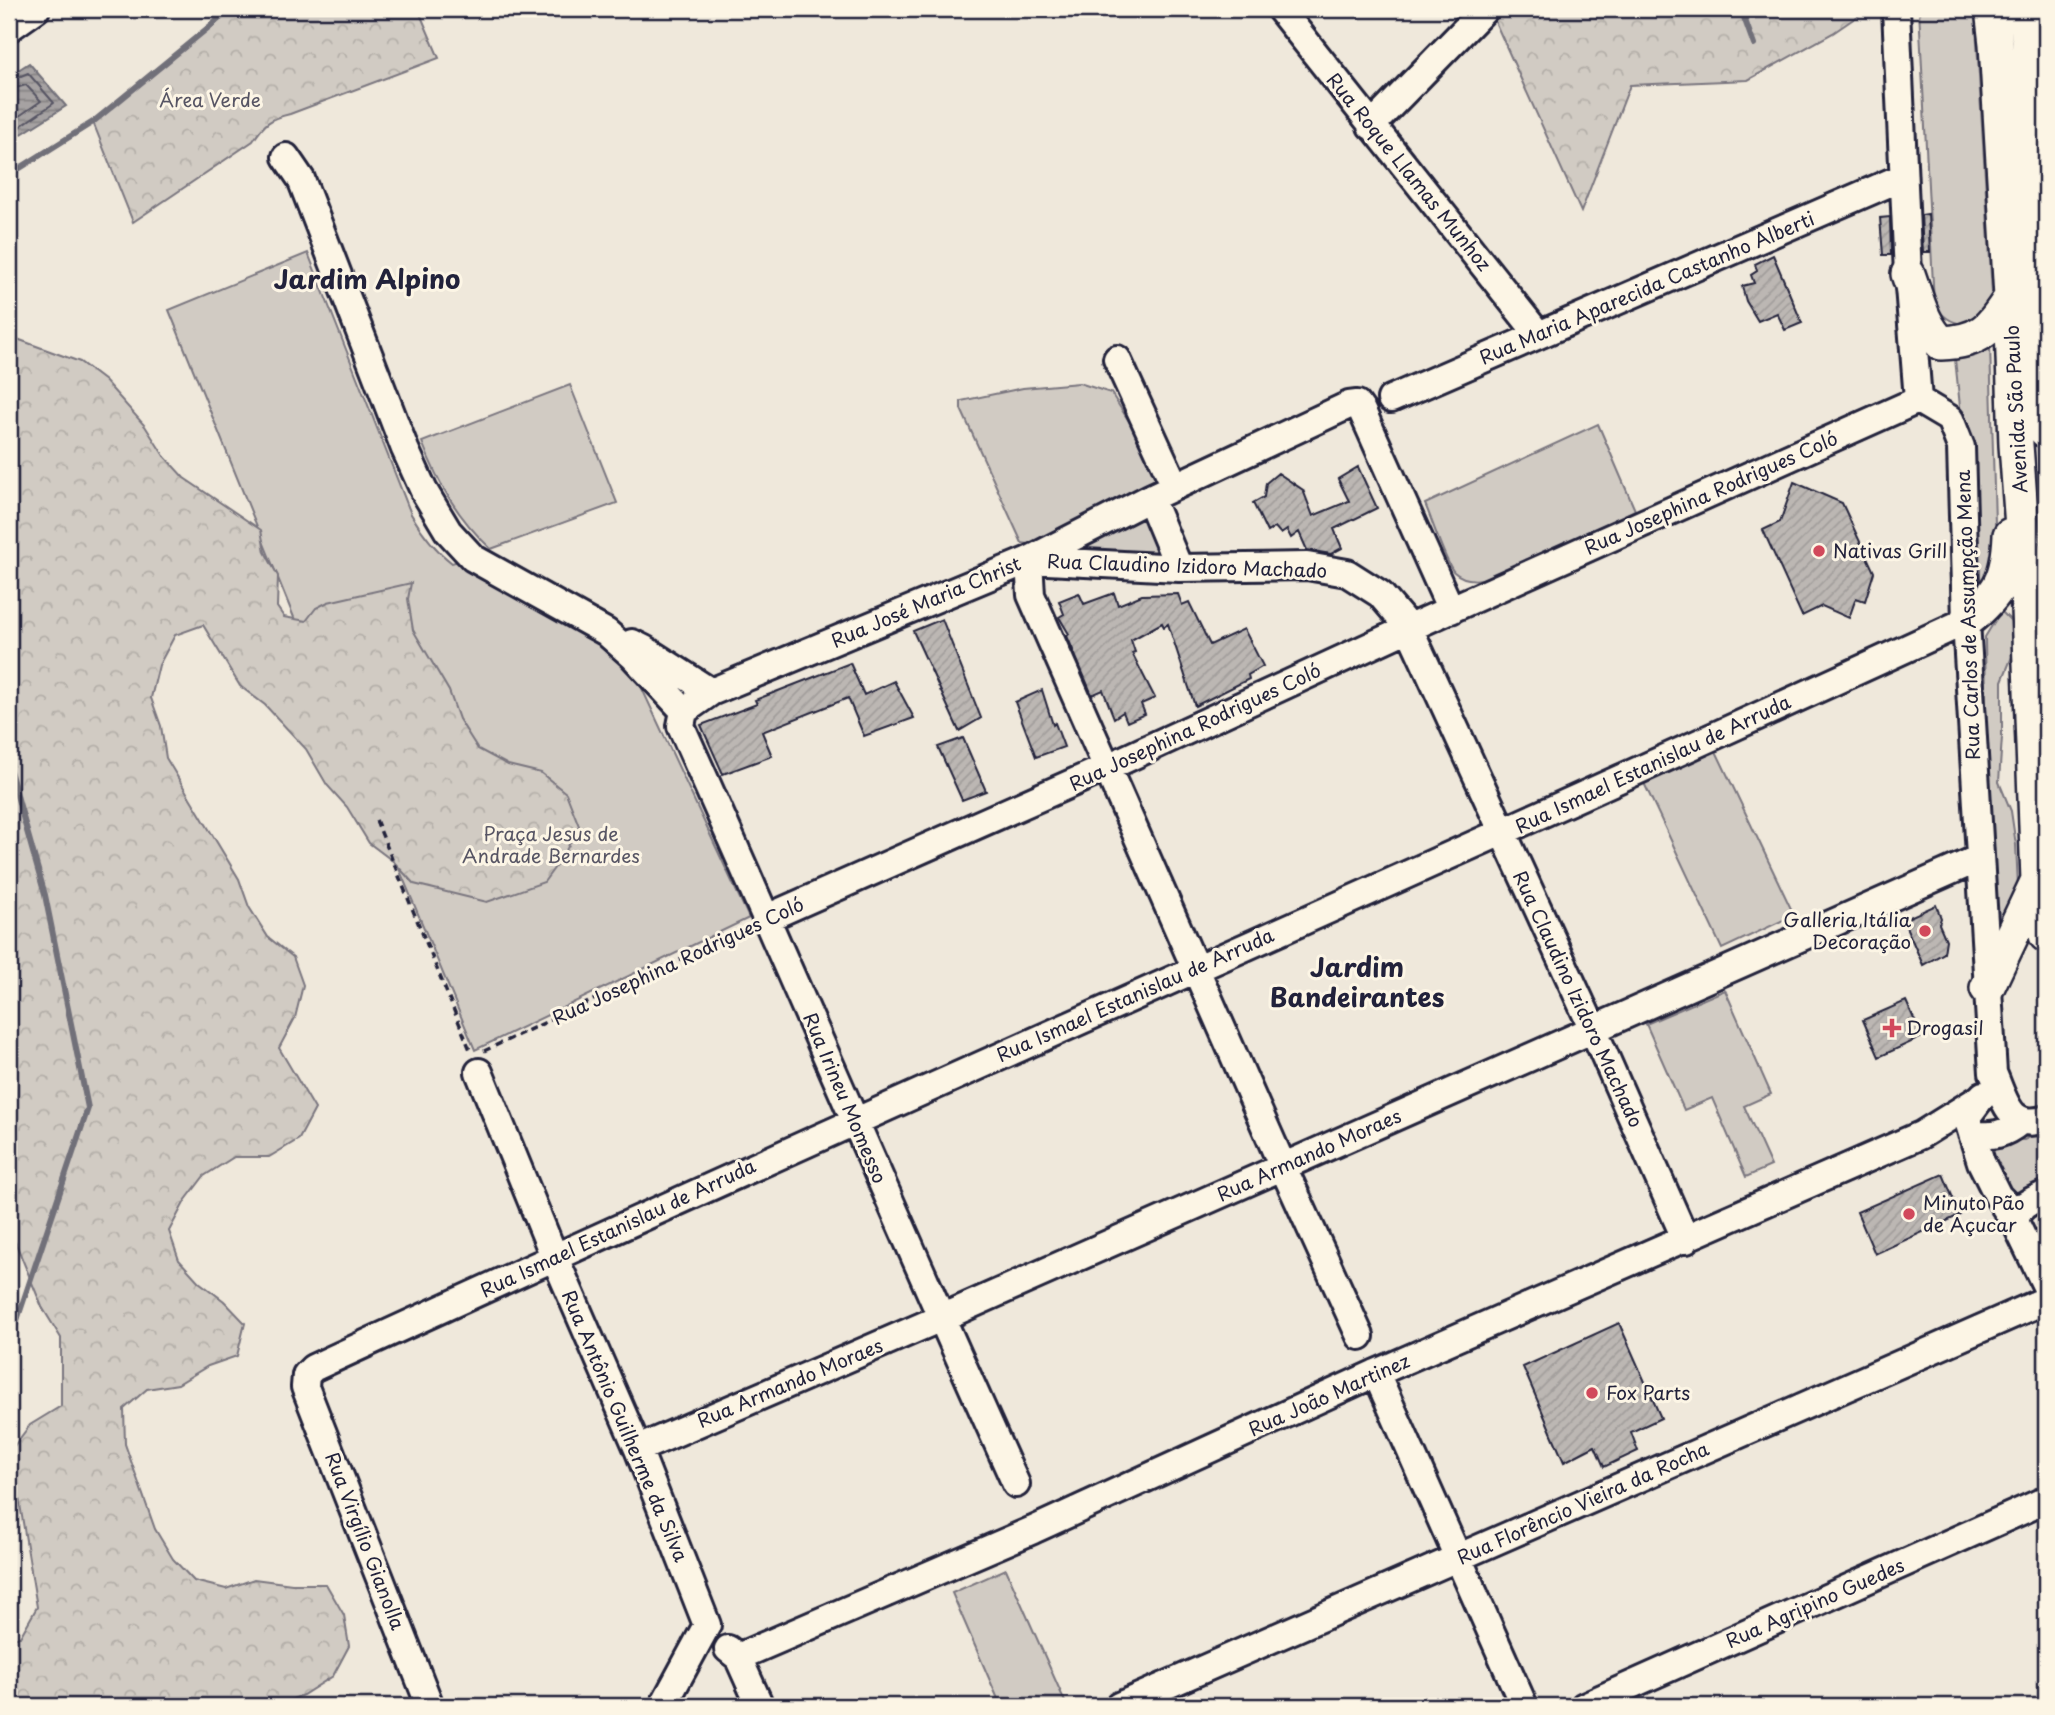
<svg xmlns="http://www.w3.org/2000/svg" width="2055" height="1715" font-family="'Playpen Sans',sans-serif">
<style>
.green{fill:#d1cbc3;stroke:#7a767f;stroke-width:2}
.forest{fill:url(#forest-crowns);stroke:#7a767f;stroke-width:2}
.water{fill:url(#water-rules);stroke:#716f79;stroke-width:2}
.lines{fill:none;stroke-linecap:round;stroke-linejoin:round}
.shore{stroke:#575564;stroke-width:2}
.stream{stroke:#716f79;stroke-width:6}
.building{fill:url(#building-hatch);stroke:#22223b;stroke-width:2}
.minor-casing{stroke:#22223b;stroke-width:32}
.major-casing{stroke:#22223b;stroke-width:38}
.path{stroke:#22223b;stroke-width:3.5;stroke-dasharray:7 5;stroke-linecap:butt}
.minor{stroke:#fcf5e5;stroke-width:26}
.major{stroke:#fcf5e5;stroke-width:33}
.poi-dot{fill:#d1495b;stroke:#fcf5e5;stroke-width:2.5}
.labels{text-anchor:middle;stroke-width:6;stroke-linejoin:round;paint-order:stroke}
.park-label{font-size:19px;fill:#575564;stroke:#fcf5e5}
.street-label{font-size:19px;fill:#22223b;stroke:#fcf5e5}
.poi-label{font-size:19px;fill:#22223b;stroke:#fcf5e5;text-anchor:start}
.district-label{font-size:26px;font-weight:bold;fill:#22223b;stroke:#fcf5e5}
</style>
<defs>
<pattern id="forest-crowns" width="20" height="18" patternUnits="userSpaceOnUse" patternTransform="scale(1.75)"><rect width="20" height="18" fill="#d1cbc3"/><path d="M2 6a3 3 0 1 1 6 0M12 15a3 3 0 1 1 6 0" fill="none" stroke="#b3aea8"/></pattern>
<pattern id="water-rules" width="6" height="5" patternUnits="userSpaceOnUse" patternTransform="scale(1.75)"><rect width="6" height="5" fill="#a6a2a2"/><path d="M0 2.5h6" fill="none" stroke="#878485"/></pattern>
<pattern id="building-hatch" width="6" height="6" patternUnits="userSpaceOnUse" patternTransform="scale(1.75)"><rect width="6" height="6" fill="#bcb7b3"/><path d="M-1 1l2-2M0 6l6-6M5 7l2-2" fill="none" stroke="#a19d9b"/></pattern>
</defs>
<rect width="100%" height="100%" fill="#efe8db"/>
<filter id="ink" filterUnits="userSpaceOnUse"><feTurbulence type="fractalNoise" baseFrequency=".0143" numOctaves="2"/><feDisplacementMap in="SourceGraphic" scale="14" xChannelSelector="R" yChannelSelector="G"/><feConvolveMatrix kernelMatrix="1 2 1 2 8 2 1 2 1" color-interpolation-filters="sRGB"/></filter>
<g filter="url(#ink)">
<path class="green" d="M1919 9H1975L1992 293 1988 311 1965 325C1950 322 1943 317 1934 304Z
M308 253 411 514C422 533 434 549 452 563L462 560 606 644 639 682 749 918 475 1050 295 620 169 310Z
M1990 344 1996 560 1977 592 1975 549 1955 359 1952 352Z
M1079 383 1111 393 1134 429 1157 477 1153 485 1028 544 1022 543 961 409V401L1023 388Z
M570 385 617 503 491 549C457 517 439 485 422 442Z
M1598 424 1635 510 1497 576C1483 580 1466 583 1454 572 1446 564 1431 517 1425 504Z
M1145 502 1171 564 1082 550 1080 539Z
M2001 611 2016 626 2014 652 2002 681V737L1999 782 2011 811 2016 845 2018 886 2001 921 1989 918 1985 637Z
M1715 749 1794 915 1722 949 1644 783Z
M1725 990 1771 1094 1744 1106 1771 1166 1746 1177 1712 1098 1684 1110 1646 1024Z
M2046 1130V1183L2018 1200 2004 1191 1986 1138 2024 1140Z
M1006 1569 1066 1704 1061 1706H1001L952 1593Z"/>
<path class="forest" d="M231 9H418L439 58 290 114C269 119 265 123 253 141L133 222 93 122Z
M1498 9H1868L1833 33 1748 80 1630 85 1581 212 1492 15Z
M9 336 80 362 105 381 145 426 164 456 184 478 261 530 265 552 278 576 277 607 284 617 306 621 316 608 328 602 411 583 408 599 413 630 449 691 459 719 478 749 508 765 541 773 566 793 579 826 563 856 544 882 487 902 414 884 394 862 369 843 347 807 327 785 306 749 265 705 240 686 203 625 175 635 159 665 151 698 161 726 166 758 239 879 249 907 268 937 293 957 303 985 295 1018 279 1048 315 1109 299 1139 269 1157H234L204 1176 185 1201 169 1231 179 1260 199 1282 224 1301 245 1323 237 1356 208 1366 178 1384 147 1389 124 1409 125 1444 155 1529 173 1559 194 1581 226 1589 254 1579 292 1584H326L344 1615 349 1646 333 1676 303 1695 275 1706H9V1637H20L37 1607 11 1450 30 1425 61 1406V1338L42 1307 9 1227V1143C19 1114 17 1076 9 1046Z"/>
<path class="water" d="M29 63 66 106 9 142V76Z"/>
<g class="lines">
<path class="shore" d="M9 81 28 73 54 103 9 134
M9 90 26 85 41 101 9 123"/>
<path class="stream" d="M1741 9 1754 45
M9 175 93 122 231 9
M9 767 45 895 88 1108 9 1344"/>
</g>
<path class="building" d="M1928 214 1930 252H1923L1921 215Z
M1890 217 1891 255H1883L1880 218Z
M1773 255 1802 323 1785 330 1777 313 1758 321 1746 301 1742 286 1754 283 1751 275 1757 271 1755 264Z
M1358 467 1377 508 1334 529 1342 548 1331 554 1307 550 1299 532 1291 538 1287 530 1281 534 1275 527 1267 532 1253 503 1264 497 1266 483 1278 473 1303 490 1313 516 1349 501 1338 479Z
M1794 482 1842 503 1874 572 1865 601 1856 598 1849 618 1822 606 1802 616 1763 530 1780 522Z
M1079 593 1084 604 1114 593 1118 605 1142 595 1178 594 1182 605 1189 602 1210 645 1244 629 1263 666 1248 675 1249 679 1195 706 1168 624 1164 627 1162 623 1131 640 1135 652 1132 653 1155 698 1141 704 1145 714 1127 722 1123 712 1114 718 1103 690 1092 695 1067 636 1069 634 1059 617 1064 614 1059 601Z
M942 619 981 718 959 731 913 631Z
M850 663 864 695 894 681 914 718 864 736 848 698 762 732 772 756 723 774 701 725 757 704 755 700Z
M1042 690 1053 725 1055 723 1064 747 1036 757 1015 702Z
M963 738 986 791 962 800 938 747Z
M1936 905 1941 918 1939 924 1946 940 1944 953 1923 965 1903 920Z
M1906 1001 1922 1037 1879 1057 1863 1020Z
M1943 1174 1960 1215 1875 1254 1857 1212Z
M1619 1323 1661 1418 1631 1432 1638 1451 1604 1467 1595 1446 1564 1462 1523 1367Z"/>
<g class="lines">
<g class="minor-casing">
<path id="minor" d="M1280 9 1538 334
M1896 9 1908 274 1918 400
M9 28 36 9
M1371 126 1485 9
M286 157 301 179 405 449 424 491 448 531 473 558 606 632 633 656 684 711
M1117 359 1175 486
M1391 399 1903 177
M1918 400 1950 419 1961 447 1966 621 1993 1073C2005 1100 2009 1131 2046 1119
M1150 498 1179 568
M632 643 644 649 711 692
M684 711 711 692 1029 560 1150 498 1349 405 1357 404 1362 411 1451 610
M684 711 681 726C794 978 902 1233 1016 1484
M767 918 1106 768 1409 628 1918 400
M479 1072 554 1256 638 1449 707 1625 663 1706
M1983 1095 1969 1114V1124L1981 1162 1998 1196 2010 1208 2023 1206
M1972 1134C1993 1137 2004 1135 2021 1121
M1998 1196 2018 1228 2046 1286
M2016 1219C2018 1205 2034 1200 2046 1194
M1360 1336 1283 1167 1031 595 1029 560 1179 568 1307 566 1347 573 1380 594 1409 628 1593 1029 1686 1240
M1376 1373 1524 1706
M638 1449 941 1318 1980 858
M728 1649 738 1657 760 1706
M738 1657 1033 1530 1376 1373 1921 1135 1982 1097
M430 1706 305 1387 306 1375 313 1368C862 1114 1418 874 1966 621
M1119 1706 2046 1300
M1584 1706 2046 1500"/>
</g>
<g class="major-casing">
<path id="major" d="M1992 9 1996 44 2011 297 2016 445 2028 609 2038 880 2046 935
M2025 9 2029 41 2046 431
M1908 274C1917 299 1922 324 1941 343 1980 342 1991 329 2011 297
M1966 621C2000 594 2008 578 2010 535
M1987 988 2038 880"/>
</g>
<path class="path" d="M376 820 471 1052
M484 1051 747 928"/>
<use href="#minor" class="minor"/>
<use href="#major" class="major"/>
</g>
</g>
<g class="poi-dot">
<circle cx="1819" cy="551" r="7"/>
<circle cx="1925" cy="931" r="7"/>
<path d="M1888.5 1017.5h7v7h7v7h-7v7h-7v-7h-7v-7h7z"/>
<circle cx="1909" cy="1214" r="7"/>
<circle cx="1592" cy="1393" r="7"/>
</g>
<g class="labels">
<g class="park-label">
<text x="210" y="107">Área Verde</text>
<text x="551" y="841">Praça Jesus de<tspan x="551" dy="22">Andrade Bernardes</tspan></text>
</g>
<g class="street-label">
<text transform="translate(1409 172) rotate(51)" y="7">Rua Roque Llamas Munhoz</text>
<text transform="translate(1647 288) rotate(-23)" y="7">Rua Maria Aparecida Castanho Alberti</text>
<text transform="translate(2016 409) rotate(-93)" y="7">Avenida São Paulo</text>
<text transform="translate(1711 493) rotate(-24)" y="7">Rua Josephina Rodrigues Coló</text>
<text transform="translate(1187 566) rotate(2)" y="7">Rua Claudino Izidoro Machado</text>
<text transform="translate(926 602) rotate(-23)" y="7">Rua José Maria Christ</text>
<text transform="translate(1968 615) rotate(-92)" y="7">Rua Carlos de Assumpção Mena</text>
<text transform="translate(1195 727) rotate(-25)" y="7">Rua Josephina Rodrigues Coló</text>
<text transform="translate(1653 764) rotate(-25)" y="7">Rua Ismael Estanislau de Arruda</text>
<text transform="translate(678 961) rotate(-25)" y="7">Rua Josephina Rodrigues Coló</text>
<text transform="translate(1135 995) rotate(-24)" y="7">Rua Ismael Estanislau de Arruda</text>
<text transform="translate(1578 999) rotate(65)" y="7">Rua Claudino Izidoro Machado</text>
<text transform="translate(845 1098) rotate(67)" y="7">Rua Irineu Momesso</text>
<text transform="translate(1309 1155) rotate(-24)" y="7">Rua Armando Moraes</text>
<text transform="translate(618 1228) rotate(-25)" y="7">Rua Ismael Estanislau de Arruda</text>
<text transform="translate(790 1383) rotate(-23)" y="7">Rua Armando Moraes</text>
<text transform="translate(1329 1395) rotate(-24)" y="7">Rua João Martinez</text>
<text transform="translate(625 1426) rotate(67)" y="7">Rua Antônio Guilherme da Silva</text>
<text transform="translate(1583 1503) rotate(-24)" y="7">Rua Florêncio Vieira da Rocha</text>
<text transform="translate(365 1541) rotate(69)" y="7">Rua Virgílio Gianolla</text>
<text transform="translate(1815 1603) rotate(-24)" y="7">Rua Agripino Guedes</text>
</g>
<g class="poi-label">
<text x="1833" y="558">Nativas Grill</text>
<text x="1911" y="927" text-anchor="end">Galleria Itália<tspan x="1911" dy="22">Decoração</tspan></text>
<text x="1906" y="1035">Drogasil</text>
<text x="1923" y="1210">Minuto Pão<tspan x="1923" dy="22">de Açucar</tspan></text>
<text x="1606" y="1400">Fox Parts</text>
</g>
<g class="district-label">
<text x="367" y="289">Jardim Alpino</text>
<text x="1357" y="977">Jardim<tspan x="1357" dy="30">Bandeirantes</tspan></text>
</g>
</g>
<rect width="2055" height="1715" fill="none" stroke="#fcf5e5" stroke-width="35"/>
<rect x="18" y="18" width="2020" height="1680" fill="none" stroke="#22223b" stroke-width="2.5" filter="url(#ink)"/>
</svg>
